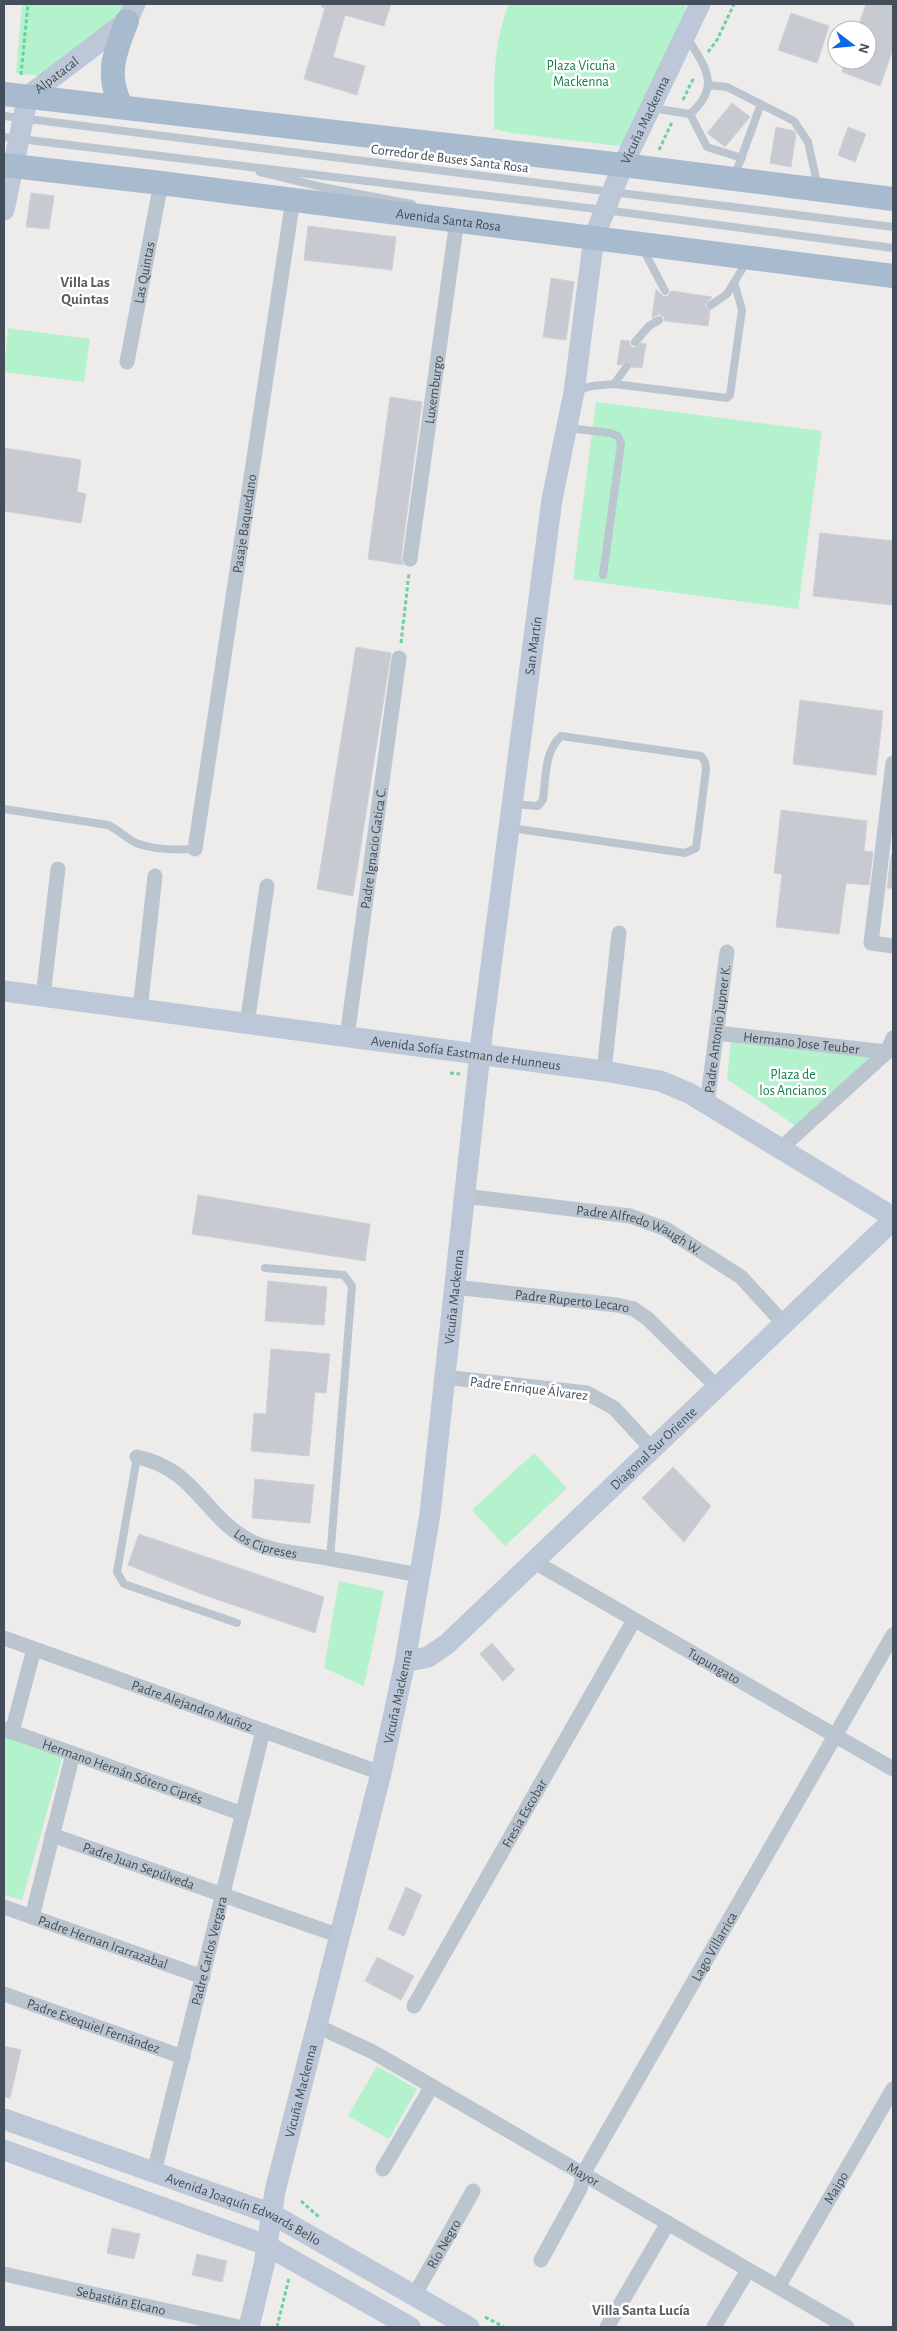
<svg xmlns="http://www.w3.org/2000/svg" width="897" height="2331" font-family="'Alegreya Sans',sans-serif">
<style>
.green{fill:#b4f1cd}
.building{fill:#c7cad1;stroke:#ced1d8}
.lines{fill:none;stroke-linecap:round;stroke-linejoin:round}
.path{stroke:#6ad1a1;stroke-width:3;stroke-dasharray:4 2.5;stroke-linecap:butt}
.lane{stroke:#bbc5cf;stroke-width:8}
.street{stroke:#bbc5cf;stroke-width:15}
.secondary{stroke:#bcc8d7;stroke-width:21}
.primary{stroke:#a8bacd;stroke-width:24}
.labels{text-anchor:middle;stroke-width:5;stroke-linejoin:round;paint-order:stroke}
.park-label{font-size:14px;fill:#107f4a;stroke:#fff}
.street-label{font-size:14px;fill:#434e5a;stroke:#fff}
.neighbourhood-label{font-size:15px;font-weight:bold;fill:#585b61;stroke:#fff}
</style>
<rect width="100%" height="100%" fill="#eeebeb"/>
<path class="green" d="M22 4H125L116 18 41 76 16 73Z
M509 4H686L684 15 624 145 618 146 511 133 494 129C494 86 492 45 509 4Z
M8 328 90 339 84 382 4 372Z
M596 402 822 431 798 609 573 579Z
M731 1040 873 1055 797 1127 727 1079Z
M534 1453 567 1488 505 1546 472 1510Z
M339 1581 384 1591 364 1686 324 1668Z
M4 1736 63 1755 22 1900 4 1895Z
M377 2066 417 2089 389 2139 348 2116Z"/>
<path class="building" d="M322 4H391L384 26 345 15 333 57 365 66 357 95 304 79 325 8 321 7Z
M866 4H893V49L880 86 842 72 846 60H867V30H857Z
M791 13 829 26 817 63 778 50Z
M732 103 750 117 725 147 707 133Z
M776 127 794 131 796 134 791 167 770 163Z
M848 127 866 134 855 162 838 155Z
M31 193 54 196 49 229 26 227Z
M308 226 396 237 392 270 304 260Z
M551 278 574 282 566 340 543 337Z
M656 289 664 297 668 296 671 291 712 297 705 305 710 310 708 326 665 321 664 317 659 314 652 318Z
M621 340 629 341 631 346 634 348 641 343 646 344 642 368 632 367 628 361 621 365H617Z
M390 397 422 402 401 558 403 565 368 559Z
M4 448 81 460 77 492 86 494 81 523 4 511Z
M820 533 893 541V605L813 596Z
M356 647 391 653 353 896 317 889Z
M800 700 883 711 876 775 793 764Z
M781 810 867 821 864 851 873 852 869 885 846 883 839 934 776 927 782 874 774 873Z
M891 855H893V888H887Z
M198 1195 370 1224 365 1261 192 1234Z
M268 1281 327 1287 324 1325 265 1321Z
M271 1349 330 1354 326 1393 315 1392 309 1456 251 1451 254 1413 266 1414Z
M673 1467 711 1506 684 1542 642 1498Z
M255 1479 314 1485 310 1523 252 1518Z
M139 1534 324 1597 315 1633 204 1595 128 1565Z
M492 1643 515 1670 503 1681 480 1654Z
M406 1887 422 1895 404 1936 388 1929Z
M377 1957 414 1976 401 2000 365 1981Z
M4 2046 21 2050 10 2098 4 2097Z
M112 2228 140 2234 134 2259 107 2253Z
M197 2254 227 2261 222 2282 192 2275Z"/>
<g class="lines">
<path class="path" d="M708 52 717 40 734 4
M21 75 28 4
M683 100 694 77
M659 150 672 122
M401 643 409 573
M450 1073 460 1074
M301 2201 319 2217
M485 2317 504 2327
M277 2327 289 2278"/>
<path class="lane" d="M708 85 727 87 794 121 808 142 818 187
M652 108 690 114C721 87 706 68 688 39
M690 114 707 147 742 158
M4 116 893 227
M4 137 605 210 893 248
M260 172 322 187 412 204
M738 178 736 172 761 104
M643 249 665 291
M711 305 727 294 747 261
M635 342 649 326 659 320
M614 384 627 366
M575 391 592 386 614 384 727 398 730 395 742 310 735 285
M569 428 610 433 618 436 621 444 603 575
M4 809 108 825C119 830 131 842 139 844 156 850 177 850 195 849
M511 828 685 853 696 848 706 770 705 762 701 756 561 736C544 752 546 778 543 800L538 806 512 804
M265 1268 344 1275 352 1286 330 1559
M137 1457 117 1572 124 1584 237 1623"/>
<g class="street">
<path id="s1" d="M127 362 161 183"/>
<path id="s2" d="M410 559 457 220"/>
<path d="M893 763 871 943 893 946"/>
<path id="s3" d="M195 849 293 199"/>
<path d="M43 997 58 869"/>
<path d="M140 1010 155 876"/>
<path d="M247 1024 267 886"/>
<path id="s4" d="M717 1033 887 1052"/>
<path id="s5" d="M347 1037 399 658"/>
<path d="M604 1071 619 933"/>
<path id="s6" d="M707 1104 727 952"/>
<path d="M781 1148 887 1052 893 1038"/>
<path id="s7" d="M464 1196 630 1216 666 1229 741 1277 784 1324"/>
<path id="s8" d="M454 1287 617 1305 634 1309 648 1319 717 1387"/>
<path d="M444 1377 587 1393 614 1408 652 1449"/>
<path id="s9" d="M137 1457C194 1469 202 1512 245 1538 266 1551 292 1552 315 1556 351 1562 386 1569 421 1575"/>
<path id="s10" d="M533 1561 893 1769"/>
<path id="s11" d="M4 1638 381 1773"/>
<path id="s12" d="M4 1729 243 1814"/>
<path d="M12 1732 34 1649"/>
<path id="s13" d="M52 1835 340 1936"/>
<path id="s14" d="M4 1907 203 1977"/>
<path d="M32 1917 73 1754"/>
<path id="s15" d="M4 1994 183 2057"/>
<path id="s16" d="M414 2006 634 1620"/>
<path id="s17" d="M317 2026 373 2052 847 2327"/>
<path d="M383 2169 432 2086"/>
<path id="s18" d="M154 2172 263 1731"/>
<path id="s19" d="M541 2260 580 2189 583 2174 893 1635"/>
<path id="s20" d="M4 2274 239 2327"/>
<path id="s21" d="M778 2287 893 2089"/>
<path id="s22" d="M414 2296 473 2191"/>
<path d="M607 2327 668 2223"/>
<path d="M714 2327 748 2270"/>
</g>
<g class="secondary">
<path id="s23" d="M4 210 28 96 127 21 135 4"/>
<path id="s24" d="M4 991 604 1071 660 1081 689 1093 893 1217"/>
<path id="s25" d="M405 1662 428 1657 447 1644 893 1220"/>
<path id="s26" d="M4 2119 272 2214 469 2327"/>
<path d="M4 2150 266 2245 410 2327"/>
<path id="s27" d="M249 2327 264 2265 275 2191 381 1773 405 1662 430 1514 482 1035 552 499 574 392 594 237 623 165 700 4"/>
</g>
<g class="primary">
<path d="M4 94 623 165 893 199"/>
<path d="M121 106C105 74 115 52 127 21"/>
<path id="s28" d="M4 165 161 183 893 276"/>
</g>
</g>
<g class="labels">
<g class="park-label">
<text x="581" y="70">Plaza Vicuña<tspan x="581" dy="16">Mackenna</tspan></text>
<text x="793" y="1079">Plaza de<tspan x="793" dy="16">los Ancianos</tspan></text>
</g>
<g class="street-label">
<text dy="5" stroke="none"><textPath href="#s23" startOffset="152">Alpatacal</textPath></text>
<text dy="5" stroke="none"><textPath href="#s27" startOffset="2249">Vicuña Mackenna</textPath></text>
<text transform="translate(450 158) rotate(7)" y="5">Corredor de Buses Santa Rosa</text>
<text dy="5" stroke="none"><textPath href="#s28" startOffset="448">Avenida Santa Rosa</textPath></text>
<text dy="5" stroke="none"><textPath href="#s1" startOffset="91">Las Quintas</textPath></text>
<text dy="5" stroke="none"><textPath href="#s2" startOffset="171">Luxemburgo</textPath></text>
<text dy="5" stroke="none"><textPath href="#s3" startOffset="329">Pasaje Baquedano</textPath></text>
<text dy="5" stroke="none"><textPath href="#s27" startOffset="1708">San Martín</textPath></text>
<text dy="5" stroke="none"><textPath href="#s5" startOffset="191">Padre Ignacio Gatica C.</textPath></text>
<text dy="5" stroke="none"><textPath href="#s6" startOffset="76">Padre Antonio Jupner K.</textPath></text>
<text dy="5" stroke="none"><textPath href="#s4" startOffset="85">Hermano Jose Teuber</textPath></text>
<text dy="5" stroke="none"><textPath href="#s24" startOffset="466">Avenida Sofía Eastman de Hunneus</textPath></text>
<text dy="5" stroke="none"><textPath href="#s7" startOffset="180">Padre Alfredo Waugh W.</textPath></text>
<text dy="5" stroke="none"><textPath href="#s27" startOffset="1052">Vicuña Mackenna</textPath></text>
<text dy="5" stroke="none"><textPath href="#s8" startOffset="119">Padre Ruperto Lecaro</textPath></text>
<text transform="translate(529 1388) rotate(7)" y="5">Padre Enrique Álvarez</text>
<text dy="5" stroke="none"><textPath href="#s25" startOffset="331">Diagonal Sur Oriente</textPath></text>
<text dy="5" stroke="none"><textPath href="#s9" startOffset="159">Los Cipreses</textPath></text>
<text dy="5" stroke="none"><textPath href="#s10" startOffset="209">Tupungato</textPath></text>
<text dy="5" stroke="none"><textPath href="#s27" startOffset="648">Vicuña Mackenna</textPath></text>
<text dy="5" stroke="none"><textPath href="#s11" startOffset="200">Padre Alejandro Muñoz</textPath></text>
<text dy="5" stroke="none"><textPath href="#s12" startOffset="126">Hermano Hernán Sótero Ciprés</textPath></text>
<text dy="5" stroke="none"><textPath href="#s16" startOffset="222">Fresia Escobar</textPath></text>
<text dy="5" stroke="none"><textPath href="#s13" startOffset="92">Padre Juan Sepúlveda</textPath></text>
<text dy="5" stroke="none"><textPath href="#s14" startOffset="105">Padre Hernan Irarrazabal</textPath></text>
<text dy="5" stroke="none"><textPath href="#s19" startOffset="359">Lago Villarrica</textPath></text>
<text dy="5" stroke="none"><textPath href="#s18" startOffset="228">Padre Carlos Vergara</textPath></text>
<text dy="5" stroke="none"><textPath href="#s15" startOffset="95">Padre Exequiel Fernández</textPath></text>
<text dy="5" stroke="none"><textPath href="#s27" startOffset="242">Vicuña Mackenna</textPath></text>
<text dy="5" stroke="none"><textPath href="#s17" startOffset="305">Mayor</textPath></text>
<text dy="5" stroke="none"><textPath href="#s21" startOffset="115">Maipo</textPath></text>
<text dy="5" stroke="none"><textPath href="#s26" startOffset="256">Avenida Joaquín Edwards Bello</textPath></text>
<text dy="5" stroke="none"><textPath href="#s22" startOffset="60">Río Negro</textPath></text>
<text dy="5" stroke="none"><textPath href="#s20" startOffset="120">Sebastián Elcano</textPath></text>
</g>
<g class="neighbourhood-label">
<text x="85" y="287">Villa Las<tspan x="85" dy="17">Quintas</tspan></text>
<text x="641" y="2315">Villa Santa Lucía</text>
</g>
</g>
<rect width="897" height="2331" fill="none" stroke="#434e5a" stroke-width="10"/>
<g transform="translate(852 45) rotate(106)"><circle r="24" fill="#ffffff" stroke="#b4b8bd"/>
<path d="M0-4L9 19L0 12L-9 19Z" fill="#0c66e8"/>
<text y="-8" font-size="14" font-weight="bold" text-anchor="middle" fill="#434e5a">N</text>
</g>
</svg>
